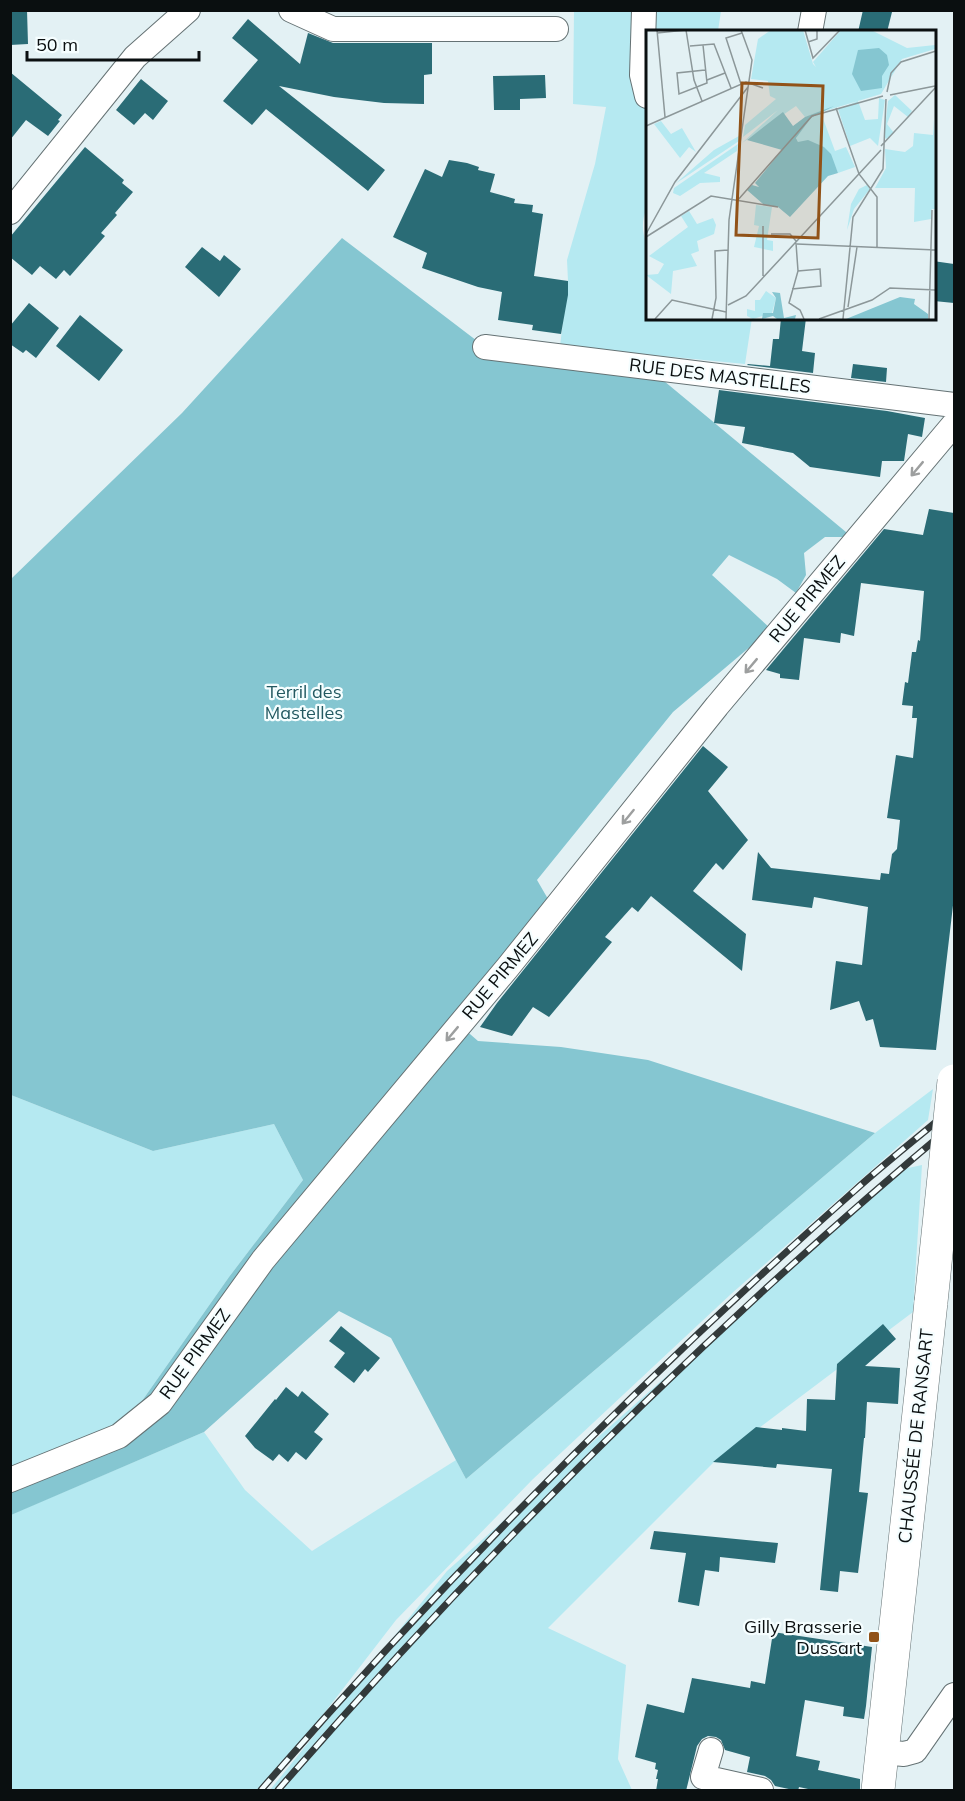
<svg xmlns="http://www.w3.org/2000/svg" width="965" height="1801" font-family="Mulish,sans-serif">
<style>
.green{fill:#b5e9f1}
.forest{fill:#85c6d1}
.building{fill:#2a6c76}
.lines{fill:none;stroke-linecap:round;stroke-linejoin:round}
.street-casing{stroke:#657274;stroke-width:26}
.secondary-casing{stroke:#657274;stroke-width:34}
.street{stroke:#fff;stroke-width:24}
.secondary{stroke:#fff;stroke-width:33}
.rail-casing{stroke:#333a3b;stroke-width:7}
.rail{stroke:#f5feff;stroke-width:4.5;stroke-dasharray:14;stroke-linecap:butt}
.secondary-bridge-casing{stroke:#657274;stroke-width:34;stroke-linecap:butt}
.secondary-bridge{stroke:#fff;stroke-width:33}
.oneway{stroke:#9d9f9f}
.poi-dot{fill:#915218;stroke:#f5feff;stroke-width:2}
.labels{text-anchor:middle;stroke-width:4.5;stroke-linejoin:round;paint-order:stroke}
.street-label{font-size:18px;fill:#0a0f10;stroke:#f5feff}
.park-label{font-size:18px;fill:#225961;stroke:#f5feff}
.poi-label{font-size:18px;fill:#0a0f10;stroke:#f5feff;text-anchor:end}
.inset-road{fill:none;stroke:#8c9799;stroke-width:1.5}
.view{fill:#915218;fill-opacity:0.15;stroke:#915218;stroke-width:3}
.inset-edge{fill:none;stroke:#0a0f10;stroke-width:3}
</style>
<rect width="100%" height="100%" fill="#e3f1f4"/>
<path class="green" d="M574 11H721L718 31 647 32V208C641 221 642 232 647 245V318H752L745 364 560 346 568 281 567 260 595 164 606 107 573 104Z
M933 1089 928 1120 730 1295 533 1479 396 1620 265 1790H11L10 1515 204 1432 245 1490 312 1551 456 1460 466 1479 875 1133Z
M11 1095 153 1151 274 1124 303 1180 229 1277 130 1418 11 1479Z
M922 1165 913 1312 714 1462 548 1628 626 1665 618 1759 632 1790H270L447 1571 899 1170Z"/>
<path class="forest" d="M342 238 485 347 664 381 852 537H825L804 553 806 575 796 593 777 579 729 555 712 575 771 629 673 712 537 880 548 899 455 1021 478 1041 561 1047 648 1060 875 1133 466 1479 391 1338 339 1311 204 1432 11 1515V1475L130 1418 229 1277 303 1180 274 1124 153 1151 11 1095V579L182 413Z"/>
<path class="building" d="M10 10H27L28 44 10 45Z
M863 10 892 12 887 32H858Z
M248 19 300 64 308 33 333 43H432V74L424 75V104L384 103 334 97 279 86 385 170 368 191 266 109 252 125 223 101 258 60 232 38Z
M10 72 62 115 58 120 60 121 48 136 26 120 10 140Z
M545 75 546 98 520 99V110H494L493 76Z
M141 79 168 101 153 120 145 113 134 125 116 110Z
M85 147 124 180 122 183 133 192 115 213 117 215 101 233 105 236 70 276 64 270 56 279 40 266 32 275 10 257V237Z
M449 160 467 163 479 167 478 170 495 174 490 192 515 199 514 203 533 205 532 212 543 214 534 276 568 281V295L561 334 532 330 533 325 498 320 502 292 478 287 422 268 427 253 393 237 425 169 442 177Z
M202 247 220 261 224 255 241 269 219 297 185 267Z
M933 261 954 264V303L934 301 936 289 933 288Z
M29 303 59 328 36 358 26 350 23 353 10 344V326Z
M80 315 123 350 99 381 56 346Z
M781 318H806L802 351 815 353 813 373 747 365 748 364 770 366 773 339H779Z
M853 364 887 368 886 382 851 378Z
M719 390 887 411 925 418 922 437 908 434 904 461H882L880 477 810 467 793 453 742 443 745 427 714 423Z
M929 509 954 513V897L936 1050 880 1047 873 1019 866 1021 859 1001 830 1010 836 961 862 965 868 907 814 897 812 908 752 900 758 852 771 868 880 880 881 873 889 874 892 854 897 849 900 820 887 818 896 755 913 758 917 718H912L913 706 902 705 905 682 908 683 912 652H916L918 640 920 641 924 591 861 583 854 636 841 633 840 643 804 638 799 680 780 678V674L766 670 884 529 923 535Z
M703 746 728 767 708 791 748 840 723 870 716 863 693 891 746 934 742 971 651 896 638 912 632 907 605 937 612 942 549 1017 533 1007 512 1036 480 1027 497 1003Z
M883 1324 896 1339 865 1366 900 1368 898 1404 867 1402 865 1438H864L859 1492 868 1493 858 1573 840 1571 838 1592 820 1590 832 1469 777 1464 776 1468 713 1462 756 1427 782 1430V1428L806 1431 807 1399 835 1400 837 1364Z
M341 1326 380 1358 368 1372 365 1369 354 1383 334 1367 345 1353 329 1341Z
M286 1387 298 1397 302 1391 329 1414 314 1432 323 1439 306 1460 296 1452 288 1462 279 1454 273 1461 255 1448 245 1436 275 1399 276 1400Z
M654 1531 778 1543 775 1563 720 1557 719 1572 705 1570 699 1606 678 1602 686 1553 650 1549Z
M773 1632 872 1647 866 1706 864 1719 843 1716 844 1707 805 1700 796 1756 820 1761 818 1770 860 1779V1791H817L799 1787 798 1791 775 1786 771 1780 765 1776 747 1772 750 1757 725 1750 721 1740 716 1737 708 1736 702 1739 697 1746 686 1791H656L658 1779H656L658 1770 655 1769 656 1763 635 1757 647 1704 684 1713 692 1678 750 1688 751 1681 765 1684Z"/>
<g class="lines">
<g class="street-casing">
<path id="street" d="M291 10 333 29H556
M644 10 642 75 647 96
M810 32 814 10
M10 212 135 57 188 10
M485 347 954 405
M10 1480 119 1436 160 1403 263 1260 508 967 717 706 954 424
M711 1750 703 1777 761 1790
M882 1752 904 1754 915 1751 954 1695"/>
</g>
<g class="secondary-casing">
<path id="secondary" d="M878 1790 931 1302"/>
</g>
<use href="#street" class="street"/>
<use href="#secondary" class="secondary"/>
<g class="rail-casing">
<path id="rail" d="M261 1790C445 1578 643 1378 853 1192 886 1162 921 1135 954 1107
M278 1790C486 1551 711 1327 954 1124"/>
</g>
<use href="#rail" class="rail"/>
<g class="secondary-bridge-casing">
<path id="secondary-bridge" d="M931 1302 954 1081"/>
</g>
<use href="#secondary-bridge" class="secondary-bridge"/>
</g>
<defs><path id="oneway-shaft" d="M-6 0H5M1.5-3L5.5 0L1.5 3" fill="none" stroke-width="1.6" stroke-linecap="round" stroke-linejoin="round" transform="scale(1.5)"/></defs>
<g class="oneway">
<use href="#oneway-shaft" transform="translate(917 469) rotate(130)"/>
<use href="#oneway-shaft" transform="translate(751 666) rotate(130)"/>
<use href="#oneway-shaft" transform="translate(628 817) rotate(129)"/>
<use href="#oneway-shaft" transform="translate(452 1034) rotate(130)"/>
</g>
<rect class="poi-dot" x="868" y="1631" width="12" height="12" rx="3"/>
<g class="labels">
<g class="street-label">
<text transform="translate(720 376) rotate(7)" y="6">RUE DES MASTELLES</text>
<text transform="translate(807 599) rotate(-50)" y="6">RUE PIRMEZ</text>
<text transform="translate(500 976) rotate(-50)" y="6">RUE PIRMEZ</text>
<text transform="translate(195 1354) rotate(-54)" y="6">RUE PIRMEZ</text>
<text transform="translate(916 1436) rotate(-84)" y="6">CHAUSSÉE DE RANSART</text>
</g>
<g class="park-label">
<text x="304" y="698">Terril des<tspan x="304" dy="21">Mastelles</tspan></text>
</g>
<g class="poi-label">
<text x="862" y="1633">Gilly Brasserie<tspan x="862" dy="21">Dussart</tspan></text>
</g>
</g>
<g transform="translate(646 30)">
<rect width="290" height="290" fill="#e3f1f4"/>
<path d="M125 0H157L167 34 170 37 167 32 195 0H225L261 18 289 15V19L256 29 235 64 159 87 150 76 96 113 132 80 97 107 99 95 130 69 124 66 122 51 105 49 112 9ZM249 65 266 81 262 87 248 76 241 94 248 103 240 109 238 106 242 71ZM233 68 239 70 232 116 224 108 204 116 192 79 212 71 219 90 232 89ZM175 83 189 121 200 117 209 137 192 143 189 136 152 112 150 107 165 88ZM288 89 290 179H286L285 189 268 192 269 158H229L240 138 239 119 259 122 267 116 268 103 287 105ZM15 91 25 104 36 98 50 122 43 117 34 128 8 94ZM93 106V111L29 154 68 120ZM92 114 91 121 58 143 74 147V152L54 153 34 166 27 163 28 158ZM221 155 224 159 208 179 201 200 205 174 213 159ZM110 175 126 177 121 210 127 211V221L108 217 113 196 108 195ZM43 181 51 194 67 188 70 195 68 204 51 211 53 221 45 224 51 236 27 241 25 264 0 245 12 244 18 234 3 226 42 197 35 186ZM120 261 130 268 126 283 107 289 101 286V279L109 281V270H114Z" fill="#b5e9f1"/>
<path d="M233 18 241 25 243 35 236 46V58L215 61 206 44 212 20ZM188 76 165 88 150 108 152 112 162 110 178 117 185 124 192 143 182 146 144 187 132 177 117 174 101 160 106 155 113 157 109 153 136 120 101 110 137 82 147 96 159 87ZM126 262 134 263 138 288 150 285 149 289H131L127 286 116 289 117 283H127L130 268ZM254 267 269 269 268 274 282 284V289H200Z" fill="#85c6d1"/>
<path class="inset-road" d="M11 0 19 87M40 0 48 50 56 71M159 0 167 28 194 0M11 3 40 0M162 12 171 9V0M57 15 61 53 33 64 31 43 59 40M44 16 68 14 85 58M61 50 79 43M95 54 80 8 96 3M241 62 245 43 255 32 290 21M244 65 289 56M190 78 213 144 231 167V217M0 96 100 52 117 58M235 116 290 57M91 171 166 86 237 66M0 204 29 152 102 57M125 204H144L150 211M0 207 65 166 132 177M150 213 152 241 143 273 154 280 158 289M151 214 290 220M117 246V196M146 259 175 256 174 239 152 241M82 275 100 266 235 120M202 277 211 217M9 289 26 270 80 282M66 289 70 268 69 221 82 220M80 289 83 190 106 30 95 0M173 289 226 270 244 258 290 260M197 289 207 187 237 139 240 69M283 289 286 180"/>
<path class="view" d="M96 53 177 56 172 208 90 205Z"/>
<rect width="290" height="290" class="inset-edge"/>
</g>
<rect width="965" height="1801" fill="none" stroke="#0a0f10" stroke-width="24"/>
<path d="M27 51v9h172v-9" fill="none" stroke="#0a0f10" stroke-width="3"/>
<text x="36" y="51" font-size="18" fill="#0a0f10" stroke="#f5feff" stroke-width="4.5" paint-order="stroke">50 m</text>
</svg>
